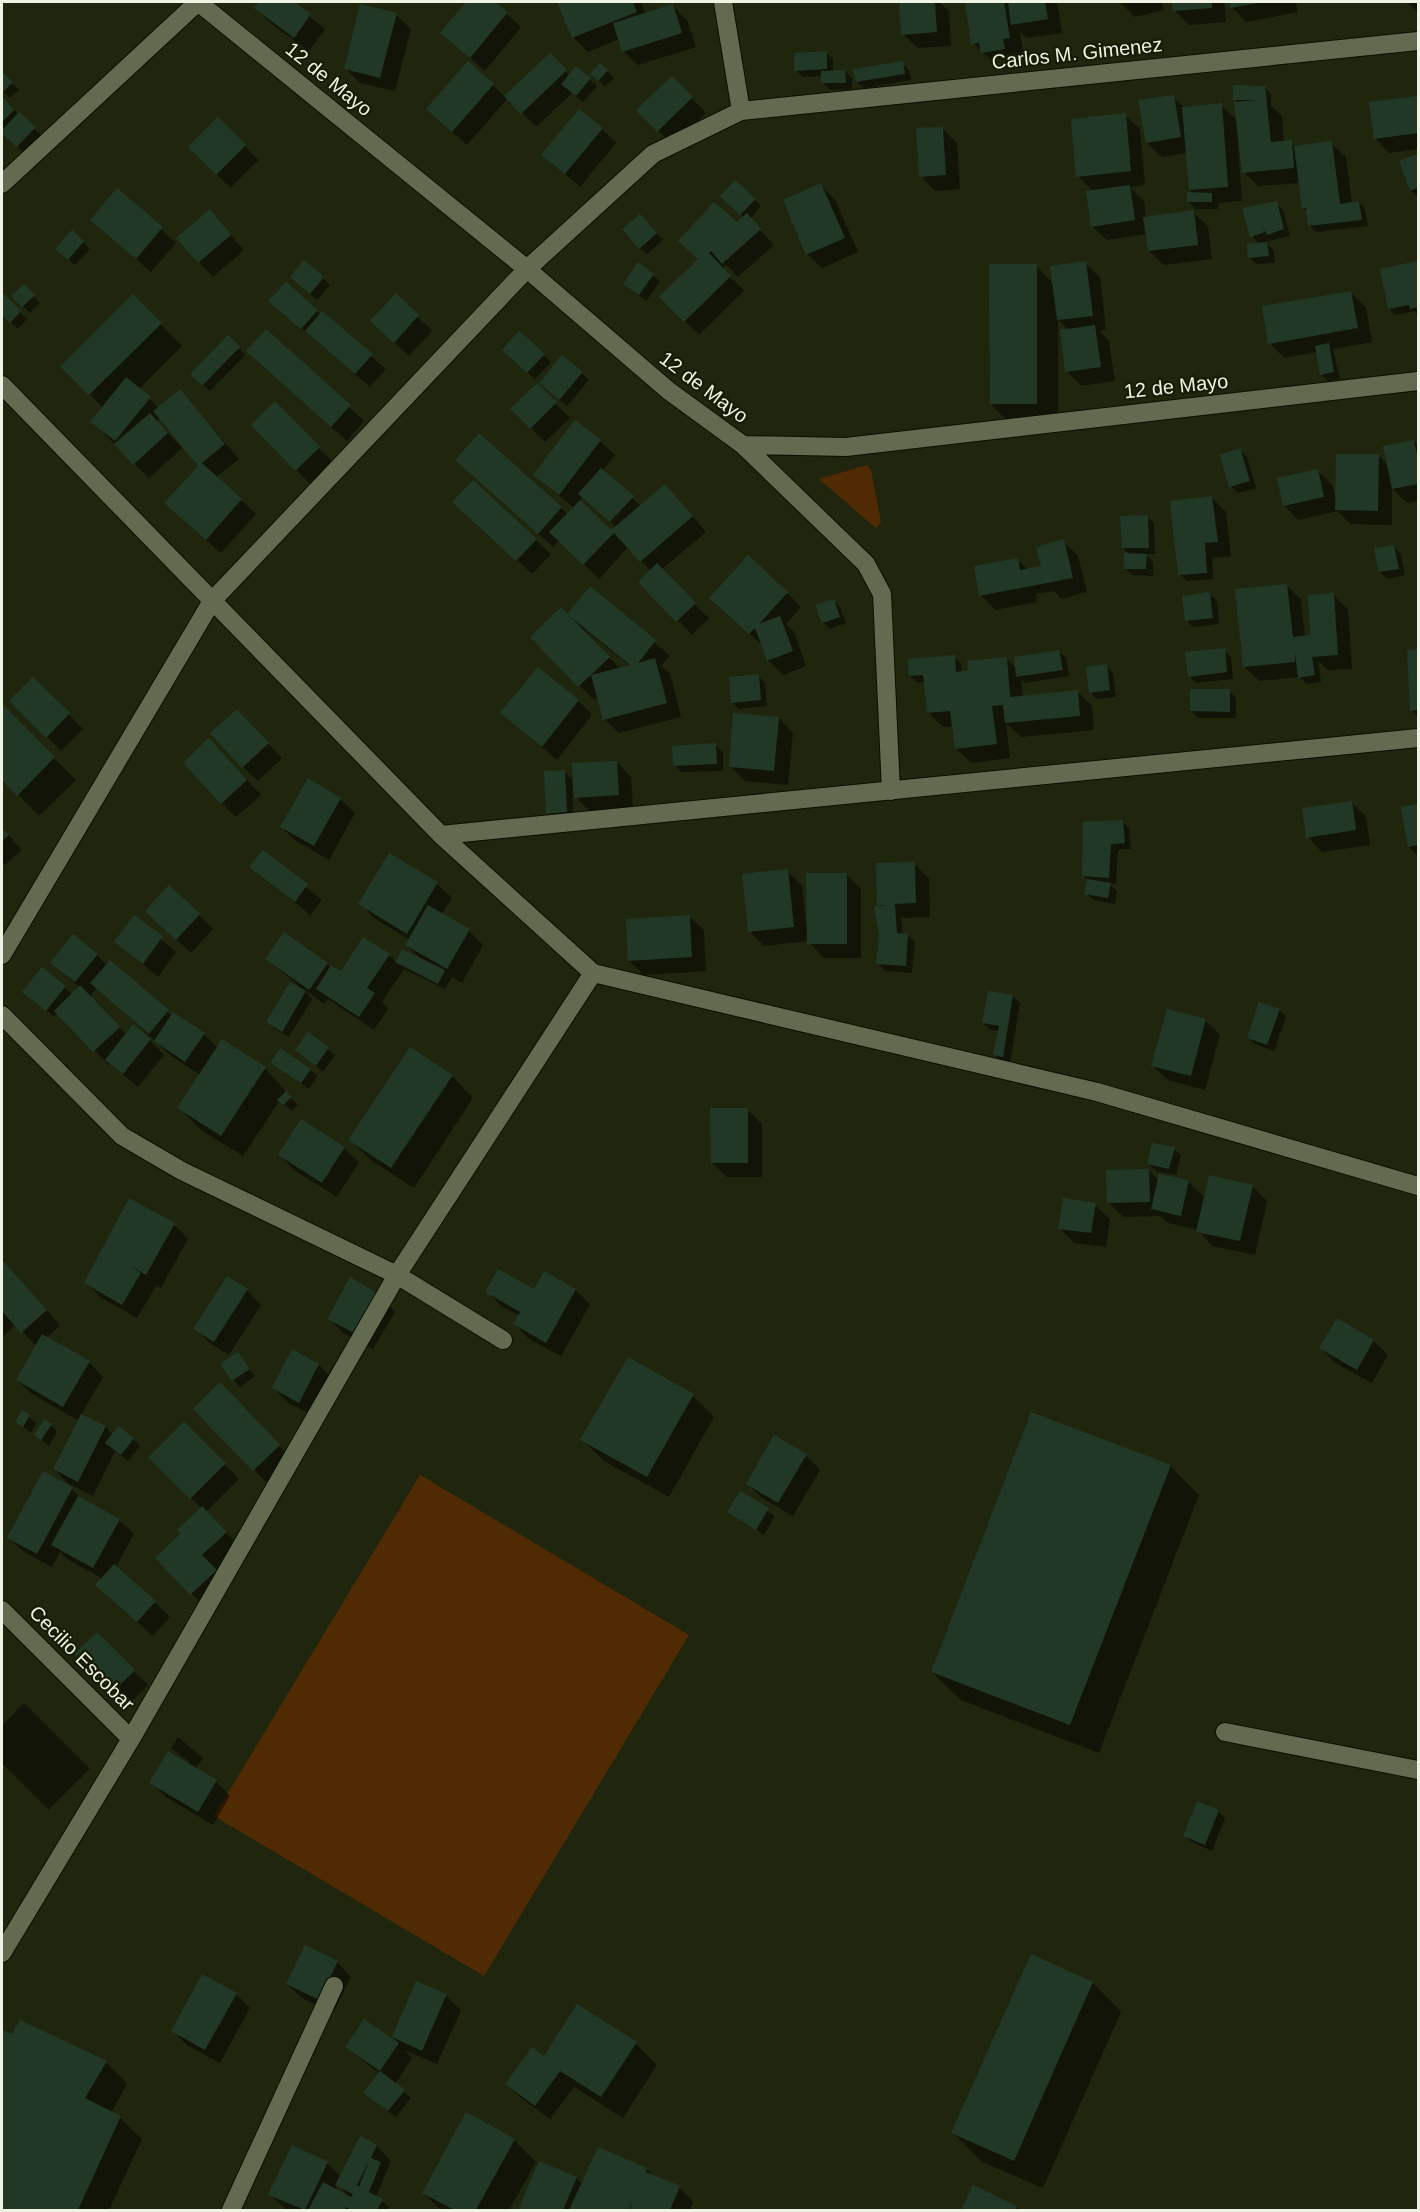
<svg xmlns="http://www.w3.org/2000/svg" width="1420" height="2212" font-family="Helvetica,sans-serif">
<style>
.green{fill:#502a02}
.shadow{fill:#0007;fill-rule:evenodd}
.building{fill:#213827;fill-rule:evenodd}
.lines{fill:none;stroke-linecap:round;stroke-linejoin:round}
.street-casing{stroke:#0a0f00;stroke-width:20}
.street{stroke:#626a4f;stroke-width:18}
.labels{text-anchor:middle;stroke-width:4.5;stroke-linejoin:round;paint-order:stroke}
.street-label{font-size:20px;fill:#eef3e4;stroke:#171c05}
</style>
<rect width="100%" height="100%" fill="#20260e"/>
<path class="green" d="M867 465 871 470 881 522 876 528 819 479Z
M420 1475 689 1635 484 1976 214 1816Z"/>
<path class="shadow" d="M261 2H292L325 29 309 51 270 23 256 8Z
M468 2H493L521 27 485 71 442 33Z
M559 2H641L646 14 673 6 687 20 696 47 638 65 623 51 619 39 588 52 573 37Z
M901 2H939L949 11 951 46 917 48 903 34Z
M966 2H1057L1062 33 1027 38 1020 32 1023 52 990 59 973 43Z
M1120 2H1162L1164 10 1135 17Z
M1174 2H1224L1226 22 1189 25 1174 10Z
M1231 2H1296L1298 12 1246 22 1232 7Z
M1407 2H1418V12Z
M396 15 411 29 395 91 360 83 345 68Z
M826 52 833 59V72L845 71 852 78V89L830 90 823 83V76L803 77 796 70Z
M550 55 570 76 577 68 597 86 583 102 572 93 536 127 508 98 467 145 443 124 493 85 505 97Z
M902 63 909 70 911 80 864 88 857 82Z
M607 71 614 78 605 87 592 74Z
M2 73 19 90 10 98 2 90Z
M672 78 706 113 673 145 638 110Z
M1264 87 1271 94V106L1282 116 1284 142H1291L1296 147 1331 143 1346 157 1352 203 1359 202 1365 209 1368 226 1317 232 1310 226 1308 212 1303 208 1300 183 1258 186 1244 172 1240 145H1238L1242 201 1219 203 1218 209H1196L1189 202 1194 194 1190 190 1187 153 1162 157 1147 143 1173 97 1185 108 1221 105 1238 121V103L1234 99Z
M1418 97V149L1389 153 1375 138 1371 103Z
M2 99 41 135 24 153 2 132Z
M1125 115 1140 129 1145 185 1130 187 1144 201 1146 218 1193 212 1208 226 1212 259 1164 265 1149 251 1147 234 1107 240 1092 226 1093 191 1078 176Z
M218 119 259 160 231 188 190 147Z
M942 128 957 143 960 189 935 191 921 176Z
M602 129 616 143 580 187 544 155Z
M1418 155V197L1411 190 1401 162Z
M821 185 835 200 858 252 822 268 807 254Z
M117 190 176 243 151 272 92 219Z
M722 196 755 200 761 206 750 219 774 245 738 277 726 265 722 269 744 291 699 335 661 297 745 218Z
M1276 203 1283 210 1290 236 1259 243 1252 236 1244 209Z
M209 211 244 250 213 277 199 262Z
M647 222 663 240 647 254 640 248Z
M83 242 90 249 75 265 64 255Z
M1267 244 1274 251 1275 263 1256 264 1249 257Z
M1418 262V316L1414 311 1396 315 1389 308 1399 267Z
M1085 263 1100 277 1106 330 1099 331 1109 341 1115 381 1081 386 1067 371 1069 330 1058 319V425L1013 426 991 404 1036 266 1054 284Z
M653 275 660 282 646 301 625 284Z
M323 278 330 285 317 300 299 284Z
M24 286 40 303 30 313 13 296Z
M1351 293 1366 307 1372 342 1333 349 1340 379 1328 381 1321 374 1317 352 1284 358 1270 343Z
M133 296 182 346 139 389 159 408 180 391 239 459 216 477 256 514 221 553 181 517 200 466 160 417 157 422 182 448 149 478 92 422 103 408 63 367Z
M396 296 432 331 409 356 387 335Z
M4 297 27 319 18 329 2 313V300Z
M270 301 317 311 386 369 370 387Z
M266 331 364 421 347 441 263 366Z
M519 333 551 362 535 379 510 357Z
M228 338 245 355 210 391 192 374Z
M582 373 589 380 567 406 547 389Z
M537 385 570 418 545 442 512 409Z
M275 403 333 462 310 484 253 425Z
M600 441 615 455 602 471 641 506 679 500 706 532 661 570 709 618 692 635 640 582 651 571 628 547 599 579 559 540 553 547 472 474 561 508 568 515 574 508 535 475ZM583 497 594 508 616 527 611 532 579 501Z
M1414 441 1418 446V501L1407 503 1392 488V525L1351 524 1338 511 1298 520 1284 505 1318 471 1332 485 1336 499 1378 455 1388 466Z
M1240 450 1247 457 1256 488 1238 493 1231 486Z
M1211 497 1226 512 1231 556 1212 558 1213 579 1187 581 1180 574Z
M469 516 536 540 551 554 532 574Z
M1147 516 1154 523 1155 554H1145L1153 562V576L1132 575 1125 568 1130 555 1123 548Z
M1063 541 1078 556 1087 592 1062 599 1054 591 1036 594 1037 602 995 610 981 595 1018 560 1028 570 1043 567Z
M1394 547 1401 554 1405 575 1387 579 1380 572Z
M1287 586 1301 600 1305 637 1313 640 1334 595 1348 609 1352 669 1328 670 1318 661 1321 682 1307 684 1299 677 1259 681 1244 666Z
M591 588 670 656 661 666 670 674 681 717 619 733 604 719 598 696 594 700 532 637 568 616ZM584 629 630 666 620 669Z
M787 593 801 607 786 624 794 632 806 666 783 675 768 660 764 647 725 612Z
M1210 594 1217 601 1219 624 1193 627 1186 620Z
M833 600 840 607 846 623 830 629 823 622Z
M1224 650 1231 657 1233 679 1196 683 1189 676Z
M1408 651H1418V717L1412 710Z
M1059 652 1066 658 1069 676 1025 683 1021 680 1023 697 1077 691 1092 706 1094 730 1021 737 1006 723 1010 758 971 763 956 748 954 726 943 727 928 712 925 682H917L910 676 954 657 961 664 962 673 1006 658 1017 669Z
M1106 666 1113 673 1116 697 1097 699 1090 692Z
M758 676 765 683 767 706 739 709 732 702Z
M33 679 83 729 61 751 11 701Z
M1229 691 1236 698V718H1198L1191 711Z
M578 701 592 715 557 760 502 713Z
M2 706 76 780 39 816 2 778Z
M779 718 793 733 788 785 745 781 730 766Z
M251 725 282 758 258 781 243 767Z
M716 745 723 752V771L682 772 675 766Z
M224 755 261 795 236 817 222 803Z
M617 762 631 777 633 809 590 811 576 797Z
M565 772 572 779 573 819 555 820 548 813Z
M340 799 355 813 329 860 296 841 281 827Z
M1351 802 1366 817 1370 845 1322 852 1308 837Z
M1418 805V856L1409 847 1402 808Z
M1122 821 1129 828 1131 849 1118 850 1116 884H1110L1117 891 1115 904 1093 900 1086 893 1088 880 1084 876Z
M2 828 22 850 5 865 2 862Z
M263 852 322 900 310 915 251 867Z
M390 855 437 884 452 898 441 915 469 931 483 945 462 983 452 977 445 989 404 969 382 1002 388 1009 374 1030 328 999 324 1004 305 990 312 999 289 1037 275 1029 268 1022 299 986 267 959 284 934 341 974 389 955 397 963 421 959 407 945 410 940 374 918 360 903Z
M914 863 929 878 930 917 901 918 903 935H908L915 942 912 973 885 971 878 964 881 907 878 904Z
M787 871 802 885 806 926 846 874 861 889V958H823L809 941 764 946 749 931Z
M199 915 213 929 191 953 162 926Z
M689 916 704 931 706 971 644 975 629 961Z
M135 917 176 952 158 977 116 942Z
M97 955 107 966 110 962 172 1016 204 1034 218 1048 265 1068 298 1105 291 1111 280 1100 243 1156 201 1130 179 1108 200 1075 170 1055 97 987 90 997 126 1035 150 1040 164 1055 138 1087 111 1064 109 1065 57 1013 54 1017 31 998 42 969 73 995 80 988 52 963Z
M1013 996 1020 1003 1010 1063 1001 1062 995 1055 999 1031 990 1030 983 1023Z
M1279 1010 1286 1017 1274 1051 1255 1044 1248 1037Z
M1168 1011 1206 1021 1220 1035 1205 1090 1168 1080 1153 1066Z
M309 1034 335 1055 323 1072 297 1050Z
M272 1062 310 1070 317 1076 309 1089Z
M452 1076 473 1098 414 1188 372 1161 350 1140Z
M747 1109 762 1124V1177H727L712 1163Z
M344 1148 359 1162 337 1197 294 1170 280 1155Z
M1174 1149 1181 1156 1176 1175 1156 1171 1149 1164Z
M1149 1170 1159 1181H1188L1205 1198 1252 1186 1267 1201 1255 1255 1212 1246 1198 1230 1168 1223 1160 1216 1123 1217 1108 1202Z
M1095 1204 1110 1219 1106 1247 1074 1243 1060 1228Z
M174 1225 188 1239 161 1288 156 1286 137 1318 100 1297 86 1282Z
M2 1261 60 1325 46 1338 89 1362 103 1377 81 1415 106 1427 113 1435 133 1439 140 1446 128 1461 115 1451 93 1496 69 1484 54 1469 79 1421 32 1394 17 1380 37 1346 15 1324 2 1338Z
M544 1273 576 1291 590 1305 561 1356 529 1339 515 1324 520 1316 501 1306 487 1291H534Z
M247 1290 261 1305 229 1355 210 1343 195 1329Z
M381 1297 395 1312 373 1349 343 1333 329 1318Z
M1373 1341 1388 1355 1372 1383 1335 1363 1321 1348Z
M293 1351 319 1365 333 1379 314 1416 288 1403 274 1388Z
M237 1354 255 1376 240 1387 233 1380Z
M220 1384 293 1460 268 1484 195 1409Z
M693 1396 714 1417 669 1497 604 1461 582 1439Z
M23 1412 36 1423 31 1433 17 1422Z
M184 1423 239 1479 206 1512 240 1547 216 1571 230 1585 206 1608 157 1558 183 1533 201 1508 150 1457Z
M51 1425 57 1432 49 1446 36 1435Z
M806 1455 820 1470 793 1516 762 1498 748 1484Z
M1170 1466 1199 1495 1099 1753 961 1700 932 1672Z
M72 1489 84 1501 119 1520 134 1534 116 1567 170 1617 153 1636 112 1600 103 1579 67 1559 60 1552 52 1567 24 1552 9 1538Z
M740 1493 775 1516 764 1535 729 1512Z
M97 1634 148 1685 128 1705 77 1654Z
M24 1703 90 1769 49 1810 2 1763V1726Z
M178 1737 203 1758 195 1769 216 1781 230 1796 213 1825 166 1797 151 1782 189 1762 171 1748Z
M1218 1811 1225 1818 1212 1851 1192 1842 1185 1836Z
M337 1962 351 1977 333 2013 302 1998 287 1984Z
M417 1983 446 1996 461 2010 437 2064 404 2050 412 2058 395 2084 411 2098 396 2117 372 2099 380 2074 347 2047 364 2021 399 2044 393 2037Z
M1093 1983 1121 2012 1043 2188 982 2162 953 2133Z
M236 1994 250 2008 220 2063 187 2045 173 2031Z
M2 2032 106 2062 127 2084 111 2113 120 2117 142 2139 109 2210H2Z
M636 2044 657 2065 623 2118 574 2087 550 2119 521 2098 507 2084 544 2058Z
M361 2138 377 2146 391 2161 376 2197 389 2207 387 2210H287L270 2195 327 2163 341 2177ZM338 2185 350 2198 335 2190Z
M514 2140 536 2162 509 2210H441L423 2193Z
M539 2163 576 2178 583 2184 647 2169 655 2177 679 2187 693 2202 690 2210H520Z
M974 2187 1016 2207 1020 2210H962Z"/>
<path class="building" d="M259 2H294L311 14 294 38 254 8Z
M466 2H495L508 12 470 58 440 33Z
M557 2H633L637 12 572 38Z
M899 2H935L937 32 901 35Z
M965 2H1004L1010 38 1003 39 1005 49 981 53 979 43 971 44Z
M1008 2H1045L1048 19 1011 25Z
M1172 2H1212V8L1173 11Z
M1229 2H1259V3L1230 8Z
M360 4 397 13 380 78 344 69Z
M673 4 682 33 622 52 613 23Z
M827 51V69L794 71V53Z
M550 53 567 70 521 114 504 96Z
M468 61 494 84 452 132 426 109Z
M903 61 905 74 856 82 853 69Z
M600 63 608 70 598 81 590 74Z
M576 66 591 78 576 96 561 84Z
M845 70 846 83H821V71Z
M2 71 13 82 2 93Z
M672 76 693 97 657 132 636 110Z
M1233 85 1265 86 1271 142 1292 140 1294 168 1242 173 1234 102 1259 100H1233Z
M1174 95 1181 137 1146 143 1138 100Z
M1418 96V133L1374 139 1369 102Z
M2 97 14 110 2 122Z
M1222 103 1228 187 1189 190 1182 107Z
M579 109 603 128 565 174 541 155Z
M19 112 36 127 17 147 2 134V130Z
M1126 113 1131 171 1076 177 1071 119Z
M218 117 246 145 216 175 188 147Z
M943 127 946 175 919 177 916 128Z
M1332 141 1340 204 1359 201 1362 220 1308 226 1306 208H1302L1294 146Z
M1418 154V188L1410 191 1399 161Z
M735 180 756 199 740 215 720 196Z
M821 183 845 238 806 255 783 200Z
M1130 185 1135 220 1091 227 1086 191Z
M117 188 163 227 136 259 90 220Z
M1187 192 1212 193V202H1187Z
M1277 201 1284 229 1267 235 1259 219 1265 232 1250 237 1242 208Z
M714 202 737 222 747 213 761 229 722 264 711 251 709 253 731 276 684 322 659 297 698 259 678 241Z
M210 209 231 235 198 263 176 238Z
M1194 210 1198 245 1148 251 1143 217Z
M640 214 657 233 639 249 622 229Z
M72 230 84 241 68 260 55 249Z
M1267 242 1269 256 1248 258 1247 244Z
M304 260 324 277 310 294 290 277Z
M1086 261 1093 316 1057 320 1050 266Z
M1418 261V307L1410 309 1409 305 1388 309 1380 269Z
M638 262 654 274 639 295 623 284Z
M989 264H1037V404H990Z
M286 282 318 310 301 329 268 301Z
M24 284 35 295 22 307 11 296Z
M1351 291 1358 328 1268 344 1262 306Z
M396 293 419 315 394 343 370 321Z
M4 294 21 311 10 323 2 315V298Z
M133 294 162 323 89 395 60 367Z
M322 311 373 354 355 374 305 331Z
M1095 325 1101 367 1065 372 1060 330Z
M266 329 351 405 331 427 246 351Z
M519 331 545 354 527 373 502 350Z
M228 335 240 347 202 386 190 374Z
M1329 343 1334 372 1320 375 1315 346Z
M562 355 583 372 559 400 539 383Z
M126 377 151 397 115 441 90 422Z
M537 383 557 402 530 429 510 409Z
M180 389 225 444 202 463 242 499 206 540 164 503 198 466 153 411Z
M275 401 320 447 295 471 251 425Z
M150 413 168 433 133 465 114 444Z
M575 420 601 440 559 495 533 475Z
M479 433 562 507 538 534 455 460Z
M1414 440 1418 460V484L1392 489 1383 446Z
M1240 448 1250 481 1229 487 1220 455Z
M1336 454H1379L1378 511 1335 510Z
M601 468 634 496 610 522 578 494Z
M1318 469 1324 497 1283 506 1277 478Z
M473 480 537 539 516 561 452 502Z
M665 484 693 516 640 562 614 533 583 565 549 532 580 500 611 530Z
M1212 496 1218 542 1205 543 1207 573 1178 575 1170 501Z
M1148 515 1149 548H1122L1120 516Z
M1064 539 1073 578 979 596 974 566 1018 558 1020 570 1041 566 1036 547Z
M1394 545 1399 569 1378 572 1374 548Z
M1124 553 1147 554 1146 569H1124Z
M748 555 788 592 759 624 780 616 793 651 767 661 755 628 749 634 709 598Z
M657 563 696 603 676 622 638 582Z
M1287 584 1293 637 1310 635 1311 645 1308 595 1334 593 1338 655 1312 657 1315 675 1298 678 1295 652V662L1243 667 1235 589Z
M590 586 656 640 638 663 655 658 667 703 603 720 591 675 630 665 567 614Z
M1210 592 1213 618 1185 621 1182 596Z
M834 599 840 617 822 623 815 605Z
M561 607 610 657 578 687 530 637Z
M1225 648 1227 672 1188 677 1185 652Z
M1418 649V710L1410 711 1407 650Z
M1059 650 1063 670 1016 677 1014 657Z
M955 655 956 672 968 670 967 661 1007 657 1010 697 1078 690 1080 716 1005 723 1003 705 992 706 997 744 955 749 950 711 927 713 923 675 909 676 908 659Z
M1107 664 1110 690 1089 693 1086 667Z
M538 667 579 700 542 747 500 713Z
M759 674 761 700 731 703 729 677Z
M33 677 70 713 46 738 9 701Z
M1190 689H1230V712L1190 711Z
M2 704 55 757 17 796 2 780Z
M237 709 269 743 242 768 210 733Z
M733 713 779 717 774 771 729 767Z
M209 738 247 780 221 804 183 763Z
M716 743 717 764 673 766 672 746Z
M617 761 619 795 574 798 572 763Z
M565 770 567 812 546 814 544 771Z
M308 778 341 798 314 846 280 827Z
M1352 801 1356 830 1306 838 1302 808Z
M1418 804V845L1408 847 1401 807Z
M1123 820 1125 843 1111 844 1109 878 1082 876 1083 822Z
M2 827 9 835 2 841Z
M263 850 308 884 295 902 249 867Z
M389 853 438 882 407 934 358 904Z
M915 862 916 903 895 904 897 933 908 934 906 966 876 964 879 935 874 906 887 905H877L876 863Z
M788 869 794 927 748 932 742 874Z
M806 873H847V944H807Z
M1087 879 1111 883 1108 898 1084 894Z
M169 885 200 914 176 940 145 911Z
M428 905 470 929 447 969 405 945Z
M134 915 163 936 143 964 114 942Z
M690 915 692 957 628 961 626 919Z
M284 932 328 963 309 990 265 959Z
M73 934 98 954 75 982 50 963Z
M363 937 390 954 367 988 375 993 359 1017 316 989 331 965 341 971Z
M402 949 445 970 438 984 395 962Z
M110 960 169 1010 149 1034 90 983Z
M42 967 66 986 46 1011 22 992Z
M290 982 306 991 282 1032 266 1022Z
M80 985 120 1027 93 1052 54 1011Z
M988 991 1013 995 1003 1057 993 1055 999 1026 982 1023Z
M1259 1002 1280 1009 1267 1045 1247 1038Z
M1167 1009 1206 1019 1191 1076 1151 1066Z
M173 1012 205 1033 185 1062 154 1041Z
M133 1024 151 1039 123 1074 105 1060Z
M308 1032 329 1047 316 1066 295 1050Z
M222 1039 266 1067 221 1136 177 1108Z
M410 1047 453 1075 391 1168 348 1140Z
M280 1048 311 1069 301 1083 270 1063Z
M286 1091 292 1097 283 1105 277 1100Z
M710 1108H748V1163H711Z
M301 1119 345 1147 322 1183 278 1155Z
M1152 1143 1175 1147 1169 1169 1147 1164Z
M1149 1169 1150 1202 1107 1203 1106 1170Z
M1159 1174 1189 1180 1181 1216 1151 1209Z
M1209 1175 1253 1185 1240 1241 1196 1232Z
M129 1198 175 1223 146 1275 129 1265 141 1273 122 1305 84 1283Z
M1063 1198 1096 1203 1091 1233 1058 1229Z
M2 1260 47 1310 21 1333 2 1311Z
M498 1269 534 1289 544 1271 576 1289 546 1343 513 1324 520 1312 485 1292Z
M227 1276 248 1289 214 1342 193 1329Z
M350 1277 382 1296 358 1335 327 1319Z
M1337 1318 1374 1340 1357 1370 1319 1348Z
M42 1334 90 1361 63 1407 16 1380Z
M292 1349 319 1364 299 1403 272 1388Z
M238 1352 250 1369 232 1381 220 1364Z
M628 1357 694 1394 647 1477 580 1440Z
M220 1382 280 1445 253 1471 193 1409Z
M22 1410 30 1415 23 1427 15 1422Z
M1031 1412 1171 1465 1070 1725 931 1672Z
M81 1414 106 1426 78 1482 53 1469Z
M44 1419 52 1424 41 1440 34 1435Z
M184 1421 226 1463 190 1499 148 1457Z
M118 1426 134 1438 121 1455 105 1443Z
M774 1435 807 1454 778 1503 746 1484Z
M43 1471 73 1487 37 1554 7 1538Z
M740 1491 769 1508 756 1530 727 1512Z
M78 1496 120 1519 93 1568 51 1545Z
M202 1506 227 1532 202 1555 217 1570 190 1595 155 1558 181 1533 177 1530Z
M114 1564 156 1601 137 1622 95 1585Z
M97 1632 135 1670 113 1692 74 1654Z
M168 1751 217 1780 198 1812 149 1783Z
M1197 1801 1219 1810 1205 1845 1183 1836Z
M305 1945 338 1961 319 2000 286 1984Z
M1031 1954 1093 1982 1014 2161 951 2133Z
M202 1974 237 1993 205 2050 171 2031Z
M416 1981 447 1994 422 2051 392 2037Z
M577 2004 637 2042 601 2097 560 2071 535 2106 505 2084 532 2047 544 2056Z
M364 2019 399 2043 380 2071 345 2047Z
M20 2020 107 2061 85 2098 121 2116 78 2210H2V2030L12 2034Z
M380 2071 405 2090 388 2111 363 2093Z
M466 2112 515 2139 476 2210H454L422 2193Z
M360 2136 377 2145 371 2158 381 2162 369 2192 383 2199 377 2210H351L346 2207 344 2210H308L323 2182 351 2197 353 2194 335 2185ZM369 2161 359 2187 357 2185Z
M292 2145 328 2162 305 2210 268 2195Z
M598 2147 647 2168 646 2172 680 2186 670 2210H630L633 2201 629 2210H569Z
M539 2161 577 2177 563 2210H518Z
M973 2185 1017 2206 1015 2210H961Z"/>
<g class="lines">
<g class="street-casing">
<path id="street" d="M198 2 527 269 669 391 743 445 846 447 1418 381
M723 2 741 111
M2 184 198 2
M2 385 441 835 593 973 1097 1092 1418 1186
M743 445 866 564 882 594 891 791
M441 835 1418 738
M2 955 212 601 527 269 653 154 741 111 1418 41
M2 1015 122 1136 182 1171 397 1275 503 1340
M2 1610 131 1739
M1225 1732 1418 1770
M2 1953 131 1739 397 1275 593 973
M231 2210 334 1986"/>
</g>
<use href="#street" class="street"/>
</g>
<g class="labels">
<g class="street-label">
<text transform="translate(1077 53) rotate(-6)" y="7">Carlos M. Gimenez</text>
<text transform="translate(329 79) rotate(39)" y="7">12 de Mayo</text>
<text transform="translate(1176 386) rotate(-6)" y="7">12 de Mayo</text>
<text transform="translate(704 387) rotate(37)" y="7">12 de Mayo</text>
<text transform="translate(82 1658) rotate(45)" y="7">Cecilio Escobar</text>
</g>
</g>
<rect width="1420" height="2212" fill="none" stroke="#eef3e4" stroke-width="6"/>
</svg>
